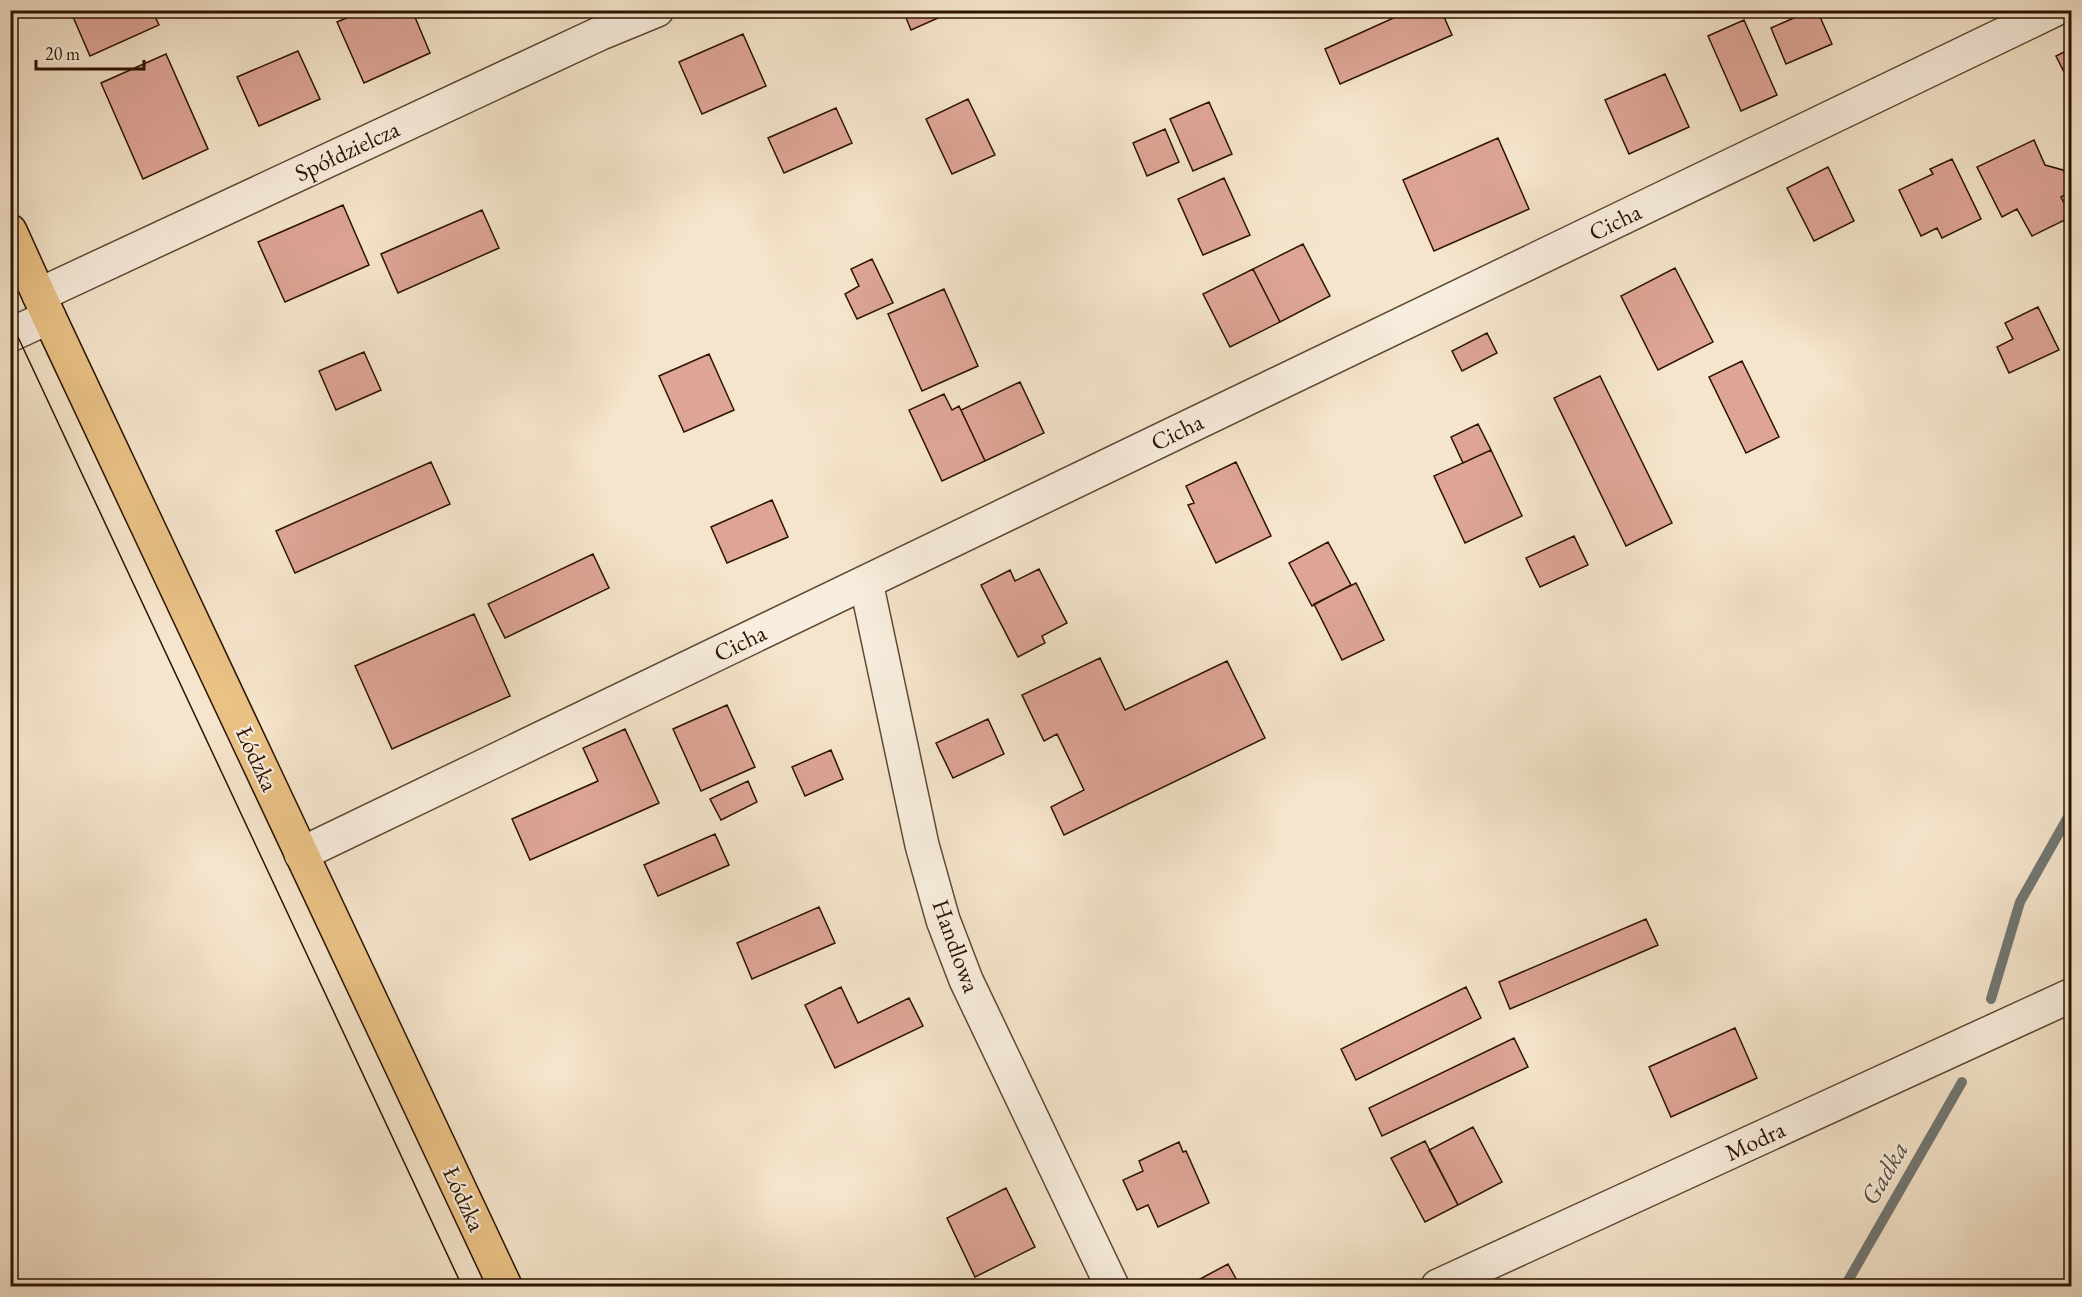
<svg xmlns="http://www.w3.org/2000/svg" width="2082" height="1297" font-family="'EB Garamond',serif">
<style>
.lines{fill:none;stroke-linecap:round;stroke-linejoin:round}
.stream{stroke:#727874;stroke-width:10}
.building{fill:#dea597;stroke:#2c1300;stroke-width:1.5}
.minor-casing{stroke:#5e4833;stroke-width:36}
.major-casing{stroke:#2c1300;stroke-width:36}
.minor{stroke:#f8eede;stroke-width:33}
.major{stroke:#eac286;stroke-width:33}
.tram{stroke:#2c1300;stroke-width:1.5}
.labels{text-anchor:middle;stroke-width:4.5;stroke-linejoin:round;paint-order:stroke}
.street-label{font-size:24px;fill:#2c1300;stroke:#f8eede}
.water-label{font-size:26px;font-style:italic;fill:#554e44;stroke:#f8eede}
</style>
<rect width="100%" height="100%" fill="#f5e5cc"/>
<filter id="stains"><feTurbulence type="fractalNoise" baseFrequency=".00333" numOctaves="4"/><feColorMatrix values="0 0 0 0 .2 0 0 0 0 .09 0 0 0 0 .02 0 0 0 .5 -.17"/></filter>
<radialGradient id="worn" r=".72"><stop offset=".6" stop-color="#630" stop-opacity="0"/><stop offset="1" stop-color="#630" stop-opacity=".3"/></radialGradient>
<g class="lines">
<path class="stream" d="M1991 999 2020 902 2072 810
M1845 1286 1962 1082"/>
</g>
<path class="building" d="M70 10H152L159 25 90 56Z
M365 10H412L430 53 364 83 337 22Z
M903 10H956L911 30Z
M1411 10H1441L1452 35 1340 84 1325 49Z
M1812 10H1817L1832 44 1786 64 1771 28Z
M1744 20 1777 95 1741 111 1708 36Z
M743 34 766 86 702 114 679 62Z
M2072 48V88L2056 56Z
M298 51 320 99 259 126 237 77Z
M166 54 208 149 143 179 101 83Z
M1665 74 1689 127 1629 154 1605 100Z
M968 99 995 155 952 174 926 119Z
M1209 102 1232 154 1193 171 1170 119Z
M836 108 852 143 784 173 768 138Z
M1165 129 1179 162 1147 176 1133 143Z
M1498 138 1529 209 1434 251 1403 180Z
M2034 140 2045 165 2063 170 2071 184 2065 195 2061 197 2071 217 2032 236 2017 209 2002 217 1977 167Z
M1952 159 1981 219 1942 238 1937 228 1921 236 1899 190 1933 174 1930 169Z
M1828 167 1854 221 1814 241 1787 188Z
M1224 178 1250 235 1203 255 1178 199Z
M343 205 369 265 285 302 258 242Z
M482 210 499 248 398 293 381 254Z
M1303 244 1330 296 1280 322 1253 269Z
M872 259 893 303 857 319 845 294 859 286 851 269Z
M1675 268 1713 342 1658 370 1621 296Z
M1253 269 1280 322 1230 347 1203 294Z
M944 289 978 366 922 391 888 314Z
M2038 307 2059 350 2009 373 1997 347 2013 339 2005 323Z
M1487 333 1497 353 1462 371 1452 351Z
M364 352 381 390 336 410 319 371Z
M709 354 734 410 684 432 659 376Z
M1742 361 1779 437 1746 453 1709 377Z
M1600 376 1672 523 1626 546 1554 398Z
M1020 382 1044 433 985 461 961 410Z
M944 394 952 410 959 406 985 461 942 481 909 410Z
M1478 424 1491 450 1463 463 1451 437Z
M1491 450 1522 516 1465 543 1434 476Z
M431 462 450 504 295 573 276 531Z
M1236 462 1271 536 1216 563 1188 505 1194 503 1186 486Z
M772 500 788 537 727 563 711 527Z
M1574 536 1588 565 1540 587 1526 558Z
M1328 542 1351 585 1312 606 1289 563Z
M593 554 609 588 505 638 488 604Z
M1039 569 1067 623 1042 636 1045 643 1018 657 981 585 1010 570 1015 581Z
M1356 583 1384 640 1342 660 1314 604Z
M474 614 510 696 392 749 355 666Z
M1100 658 1125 710 1227 661 1265 738 1064 835 1051 807 1084 790 1057 734 1044 741 1022 695Z
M727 705 755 767 701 791 673 729Z
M988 719 1004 754 953 778 936 743Z
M625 729 659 803 530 860 512 819 598 781 583 748Z
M831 750 843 779 805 796 792 767Z
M748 781 757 802 721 820 710 799Z
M715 834 729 865 658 896 644 865Z
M819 907 835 943 752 979 737 943Z
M1646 919 1658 945 1510 1009 1499 982Z
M841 987 858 1023 909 998 923 1026 835 1068 805 1005Z
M1466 987 1481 1018 1356 1080 1341 1049Z
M1735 1028 1757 1078 1671 1117 1649 1067Z
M1514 1038 1528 1067 1382 1136 1369 1108Z
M1473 1127 1502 1182 1458 1205 1429 1150Z
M1425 1141 1458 1205 1425 1222 1391 1158Z
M1179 1142 1183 1152 1186 1151 1209 1203 1158 1227 1148 1205 1137 1210 1123 1180 1143 1171 1139 1161Z
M1006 1188 1035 1247 975 1277 947 1218Z
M1228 1264 1240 1286H1187Z"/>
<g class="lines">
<g class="minor-casing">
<path id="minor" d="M39 295 601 33 657 10
M10 335 49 317
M866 582 922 845 943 920 966 980 1112 1286
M301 854 2054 10
M1438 1286 2072 995"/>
</g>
<g class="major-casing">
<path id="major" d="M10 231 49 317 505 1286"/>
</g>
<use href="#minor" class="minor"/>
<use href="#major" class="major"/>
<path class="tram" d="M10 320 462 1286"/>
</g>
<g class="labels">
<g class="street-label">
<text transform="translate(347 151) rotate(-25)" y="8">Spółdzielcza</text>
<text transform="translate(1615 222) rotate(-26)" y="8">Cicha</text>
<text transform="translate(1177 432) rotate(-26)" y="8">Cicha</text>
<text transform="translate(740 643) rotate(-26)" y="8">Cicha</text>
<text transform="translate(257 759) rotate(65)" y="8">Łódzka</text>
<text transform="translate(956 946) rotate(70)" y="8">Handlowa</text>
<text transform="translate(1755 1141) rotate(-25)" y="8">Modra</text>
<text transform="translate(464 1199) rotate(65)" y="8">Łódzka</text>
</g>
<g class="water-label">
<text transform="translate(1884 1173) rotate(-60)" y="9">Gadka</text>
</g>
</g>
<rect width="2082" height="1297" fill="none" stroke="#f5e5cc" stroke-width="36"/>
<rect x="12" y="12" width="2058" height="1273" fill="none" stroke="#2c1300" stroke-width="3"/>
<rect x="18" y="18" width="2046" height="1261" fill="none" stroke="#2c1300" stroke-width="1.5"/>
<path d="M36 60v9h108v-9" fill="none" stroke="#2c1300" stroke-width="3"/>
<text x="45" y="60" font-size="18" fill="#2c1300" stroke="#f8eede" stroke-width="4.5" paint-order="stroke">20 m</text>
<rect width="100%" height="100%" filter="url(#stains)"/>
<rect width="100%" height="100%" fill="url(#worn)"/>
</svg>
